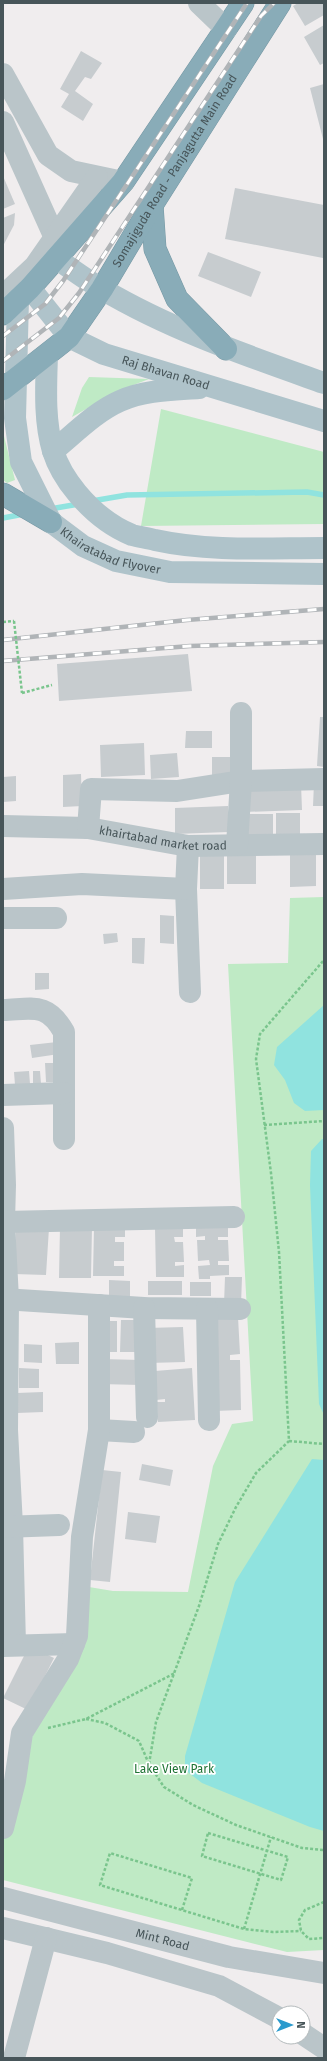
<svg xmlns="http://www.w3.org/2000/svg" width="327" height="2061" font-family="'Fira Sans',sans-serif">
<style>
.green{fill:#bfeac5}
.water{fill:#90e3df}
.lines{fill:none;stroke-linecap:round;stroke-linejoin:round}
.stream{stroke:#90e3df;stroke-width:5.5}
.building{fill:#c7cccf}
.highway-casing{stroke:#7597a3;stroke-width:23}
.path{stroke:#7ac58d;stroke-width:2.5;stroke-dasharray:3 2;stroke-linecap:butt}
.minor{stroke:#bac5c9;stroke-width:22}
.major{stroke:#afc3ca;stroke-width:22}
.highway{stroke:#89acb8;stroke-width:22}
.rail-casing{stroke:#b0b4b7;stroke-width:4.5}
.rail{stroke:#fff;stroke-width:3;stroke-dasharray:9;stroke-linecap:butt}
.path-bridge{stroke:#7ac58d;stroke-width:2.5;stroke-dasharray:3 2;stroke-linecap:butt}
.labels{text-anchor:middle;stroke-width:3.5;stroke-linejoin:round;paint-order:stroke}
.street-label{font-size:12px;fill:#475559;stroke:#fff}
.park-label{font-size:12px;fill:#1f7334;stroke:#fff}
</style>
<rect width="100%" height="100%" fill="#f0edee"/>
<path class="green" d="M89 377 149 379 118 391 72 417 82 388Z
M161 409 324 452V524L141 526Z
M3 432 15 480 7 483 3 480Z
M324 897V1950L287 1952 3 1880V1801L72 1649 77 1585 113 1591 188 1592 213 1466 232 1424 253 1421 228 964 288 963 290 898Z"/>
<path class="water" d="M324 1005V1110L305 1111 294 1103 285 1080 274 1065 277 1047Z
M322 1139H324V1415L319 1404 310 1185 311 1151Z
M312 1459 324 1460V1831L310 1827 202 1783 185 1770V1756L235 1582Z"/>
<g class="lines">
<path class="stream" d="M92 501 127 495 307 492 324 495
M50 509 79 504
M3 518 24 514"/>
</g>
<path class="building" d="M298 3H324V15L305 26 293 6Z
M324 25V63L320 65 304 37Z
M81 51 102 63 91 79 85 77 75 91 93 104 83 121 61 107 69 94 60 89Z
M324 84V139H323L310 88Z
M3 176 15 204 3 209Z
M235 188 324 205 323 258 225 239Z
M15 213 14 225 3 246V218Z
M208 252 261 272 251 297 198 276Z
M188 654 192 691 59 701 57 664Z
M320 717H324V767L317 766Z
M186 731H212V748H185Z
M144 743 145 775 101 777 100 745Z
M177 753 179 777 151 779 150 755Z
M212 757H240V778L212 779Z
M81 774 82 806 63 807V775Z
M16 776V801L3 802V777Z
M314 783H324V806H313Z
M301 784 302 810 244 812 243 785Z
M228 806V832L175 834V808Z
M276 813H300V837H276Z
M246 814H273V841L246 840Z
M227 849H256V884H227Z
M200 850H224V889H200Z
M290 850H316V886L290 887Z
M160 915 174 916V944L160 943Z
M117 933 118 942 104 944 103 934Z
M132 938H145L144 964 132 963Z
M35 973H49V989L35 990Z
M57 1042 59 1054 32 1058 30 1045Z
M45 1063H55L56 1082H46Z
M29 1071 30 1084 15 1085 14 1072Z
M33 1071H40L41 1084 33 1085Z
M228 1225V1237H218V1240H228L229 1261H218V1265H229V1275L210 1276V1279H199L198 1266 210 1265 209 1260 198 1261 197 1240H205V1236L196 1237V1227Z
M16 1226 49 1228 46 1275 14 1274Z
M60 1227H92L91 1278H59Z
M94 1227H125V1237H115V1242H124V1261H114V1266H124V1276H93Z
M183 1227V1237H174L175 1242H183L184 1262H175V1266L184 1265V1277H156L155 1228Z
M225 1277H242L241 1305 224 1304Z
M109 1280 130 1281V1297H109Z
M148 1281H182V1295H148Z
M190 1282H211V1296H190Z
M238 1317 240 1354 230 1355V1360H240L241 1410 214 1411 212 1318Z
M121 1320H138L137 1352H120Z
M99 1321H117V1352H99Z
M183 1327 185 1362 148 1363 147 1328Z
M79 1342V1364H56L55 1343Z
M24 1344 42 1345V1363L24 1362Z
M101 1359 141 1360 140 1385 100 1384Z
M19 1368 39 1369V1388H19Z
M192 1368 195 1420 158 1422 157 1402H165V1399L156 1400 155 1371Z
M43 1392V1412L17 1413V1393Z
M142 1464 173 1470 170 1486 139 1480Z
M102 1470 121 1472 110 1582 90 1580Z
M128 1512 160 1516 156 1543 125 1539Z
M29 1646 54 1658 28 1710 3 1698Z"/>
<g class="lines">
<g class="highway-casing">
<g id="highway">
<path d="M152 205 155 249 177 299 226 349"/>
<path d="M3 314 30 288 123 182 243 3"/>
<path id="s5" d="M3 389 69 337 102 289 152 205 280 3"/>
<path d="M3 494 51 522"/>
</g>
</g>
<path class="path" d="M3 622 14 621
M22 693 52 685
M264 1125 324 1121
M289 1441 324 1444
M86 1719 105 1723 139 1741 149 1764 164 1787 193 1805 236 1825 302 1848 324 1850
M48 1728 86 1719 175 1673
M149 1764 156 1722 199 1606 218 1544 236 1507 256 1473 289 1441 279 1252 271 1173 256 1059 260 1034 324 960
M208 1833 288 1857 281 1880 202 1856Z
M324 1902 305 1910 299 1920 301 1931 309 1939 324 1938
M182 1910 192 1878 110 1853 100 1885 244 1929 273 1932 301 1931
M244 1929 271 1837"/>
<g class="minor">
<path d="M199 3 226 29"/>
<path d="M3 74 48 155 71 171 123 182"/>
<path d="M3 122 55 238"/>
<path d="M3 296 35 266 97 177"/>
<path id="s1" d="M3 826 88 828 188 846 324 844"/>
<path d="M88 828 91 789 177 791 241 781 324 779"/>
<path d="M237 845 241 781V713"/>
<path d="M188 846 186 889 190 992"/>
<path d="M3 889 82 884 186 889"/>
<path d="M3 918H56"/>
<path d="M3 1010C33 1009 47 1002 64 1032V1139"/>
<path d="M3 1095 64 1093"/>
<path d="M3 1128 5 1185 4 1222 8 1299 7 1430 12 1526 15 1645"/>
<path d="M4 1222 234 1217"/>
<path d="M3 1299 144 1308 240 1309"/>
<path d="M144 1308 147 1417"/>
<path d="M207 1309 209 1420"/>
<path d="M99 1430 134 1432"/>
<path d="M3 1527 59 1525"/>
<path d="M3 1646 74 1644"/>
<path d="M3 1828 15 1781 22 1733 68 1659 77 1636 82 1537 99 1430V1305"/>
<path id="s2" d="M3 1898 229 1957 324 1973"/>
<path d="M3 1928 107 1953 219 1986 279 2018"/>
<path d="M303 2034 324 2048"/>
<path d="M14 2058 46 1938"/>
</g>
<g class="major">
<path d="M56 258C71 269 86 280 102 289 171 330 248 356 324 383"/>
<path id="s3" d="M30 288 69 337 104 354 324 421"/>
<path id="s4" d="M18 299 15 418 21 462 51 522 83 546 116 561 170 572 324 574"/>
<path d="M47 355C46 387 44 421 53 451 58 467 67 481 77 493 92 511 110 526 132 535 139 537 148 538 155 540 210 552 268 548 324 548"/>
<path d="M53 451C74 434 95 412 120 401 145 390 172 390 199 388"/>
</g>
<use href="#highway" class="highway"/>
<g class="rail-casing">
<path id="rail" d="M3 336 45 304 63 281 247 3
M3 361 59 318 79 293 261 16 274 3
M3 640 187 620 324 609
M3 661 190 646 324 642"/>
</g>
<use href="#rail" class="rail"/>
<path class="path-bridge" d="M14 621 22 693"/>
</g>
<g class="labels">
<g class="street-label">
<text dy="4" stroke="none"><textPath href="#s5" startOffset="281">Somajiguda Road - Panjagutta Main Road</textPath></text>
<text dy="4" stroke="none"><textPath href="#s3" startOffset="166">Raj Bhavan Road</textPath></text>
<text dy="4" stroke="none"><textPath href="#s4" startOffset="298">Khairatabad Flyover</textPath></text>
<text dy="4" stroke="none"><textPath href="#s1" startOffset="161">khairtabad market road</textPath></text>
<text dy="4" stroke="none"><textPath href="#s2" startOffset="165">Mint Road</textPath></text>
</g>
<g class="park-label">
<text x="174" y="1773">Lake View Park</text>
</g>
</g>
<rect width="327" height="2061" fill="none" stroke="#475559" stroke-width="8"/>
<g transform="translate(291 2025) rotate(90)"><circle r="19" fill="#ffffff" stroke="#b5bbbd"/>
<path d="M0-3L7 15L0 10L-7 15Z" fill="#2a9acd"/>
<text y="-6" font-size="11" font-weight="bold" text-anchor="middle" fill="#475559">N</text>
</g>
</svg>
